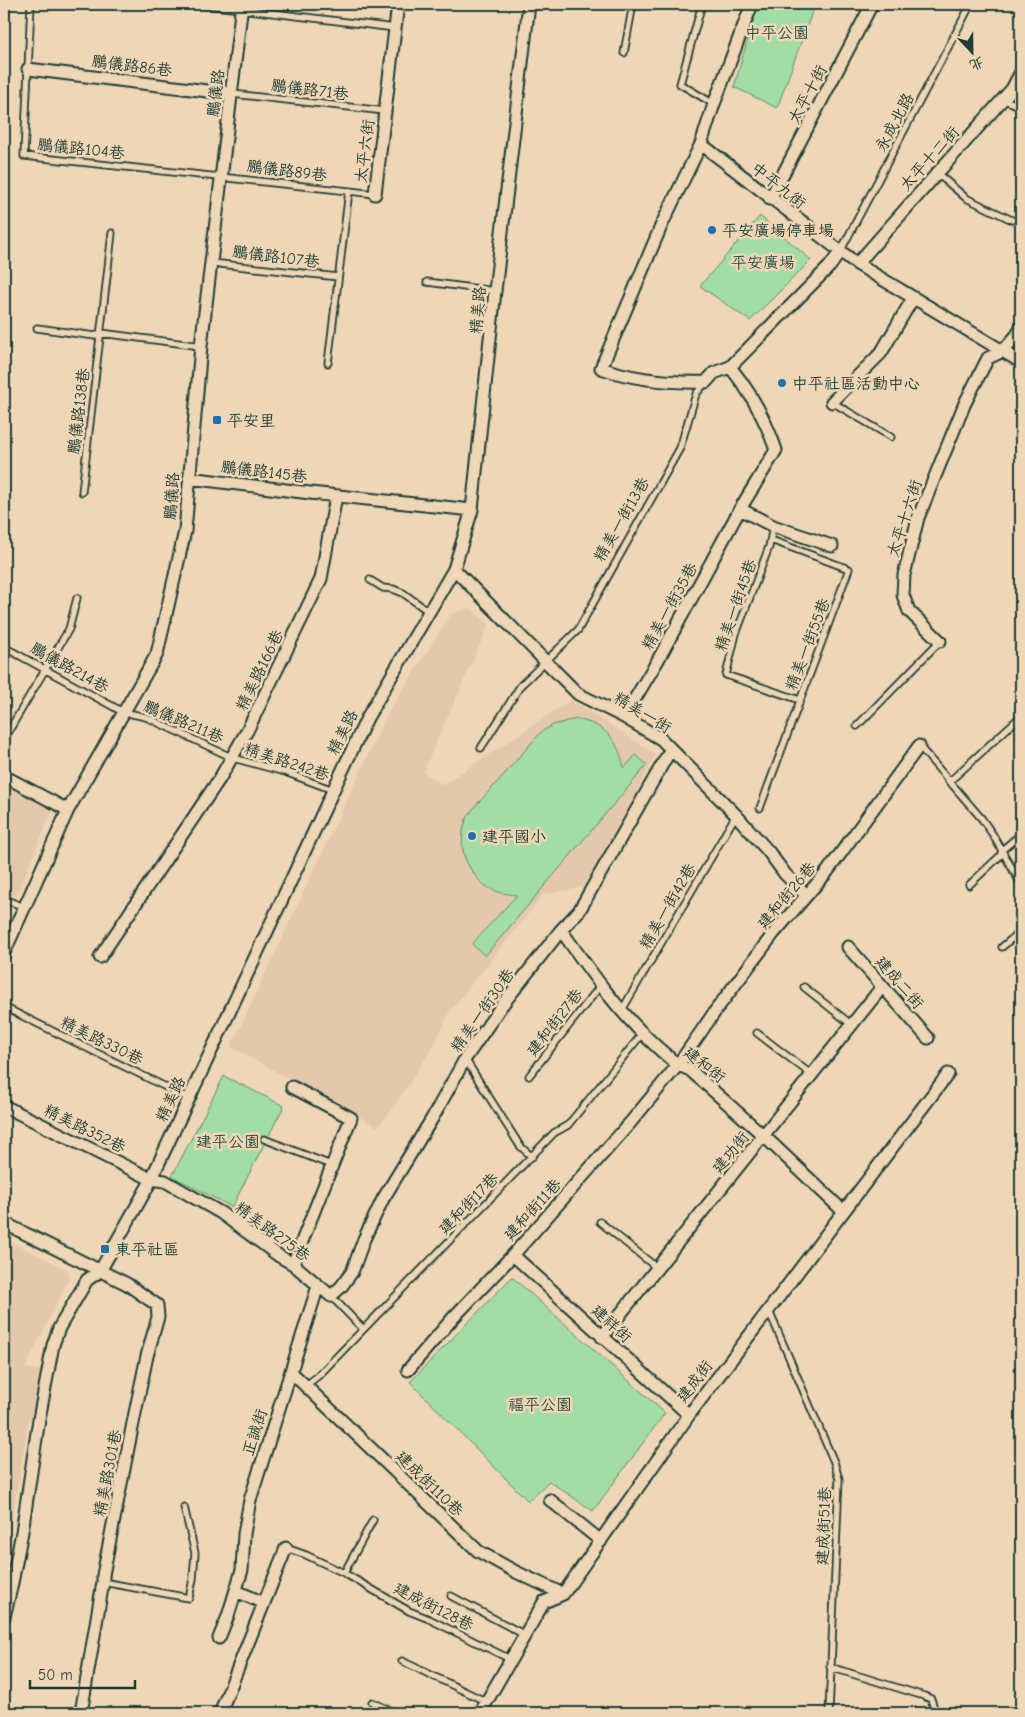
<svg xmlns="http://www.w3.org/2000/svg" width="1025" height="1717" font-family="'Comic Neue','LXGW WenKai TC',sans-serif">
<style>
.built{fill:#e4c8ab}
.green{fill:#a1dda5;stroke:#608d6c}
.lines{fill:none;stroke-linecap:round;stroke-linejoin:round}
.service-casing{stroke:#1f3d34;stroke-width:9}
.minor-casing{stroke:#1f3d34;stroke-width:15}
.service{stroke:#eed6b6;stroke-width:5.5}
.minor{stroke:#eed6b6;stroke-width:11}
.poi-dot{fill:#1f6fb2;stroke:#eed6b6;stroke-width:2}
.labels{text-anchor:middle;stroke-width:5;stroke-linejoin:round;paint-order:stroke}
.park-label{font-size:16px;fill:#2c4d3f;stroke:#eed6b6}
.street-label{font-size:16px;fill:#1f3d34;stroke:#eed6b6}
.poi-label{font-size:16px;fill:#1f3d34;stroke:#eed6b6;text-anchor:start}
</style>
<rect width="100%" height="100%" fill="#eed6b6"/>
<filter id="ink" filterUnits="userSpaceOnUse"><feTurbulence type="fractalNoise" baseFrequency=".02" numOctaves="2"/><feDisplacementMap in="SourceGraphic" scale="10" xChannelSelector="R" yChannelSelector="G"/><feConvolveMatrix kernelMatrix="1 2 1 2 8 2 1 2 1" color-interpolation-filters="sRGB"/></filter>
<g filter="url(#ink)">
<path class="built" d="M470 608 489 624 423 772 443 785 571 700 656 754 588 886 543 895 450 1011 435 1043 397 1102 378 1127 231 1047 388 713 451 614Z
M4 766 58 797 4 926Z
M4 1238 68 1270 70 1277 25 1368 41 1371 37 1401 29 1419 4 1567Z"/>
<path class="green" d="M758 4H815L777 108 734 87Z
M760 216 811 260 750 321 700 286Z
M575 719C605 724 618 739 624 768L636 755 647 765 485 956 472 944 517 895C494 893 483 889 470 868 461 855 460 836 466 820 472 808 484 797 493 787 509 769 525 750 541 732L553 725Z
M224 1076 284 1106 232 1207 172 1176Z
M512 1277 665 1413 593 1511 549 1481 528 1501 410 1382Z"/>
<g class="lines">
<g class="service-casing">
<path id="service" d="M31 4 24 156 349 191
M198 4 395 28
M702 4 680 84 714 104
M624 53 633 4
M232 94 385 111
M1003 99 1021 107
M937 173 966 198 1012 220
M840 252 971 4
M211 263 338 277
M427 282 495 291
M37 328 95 336 101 333 201 346
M328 363 349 191 375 194
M832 402 891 437
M82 492 112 233
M773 526 769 547 736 634 726 675 800 700
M370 580 383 588 393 589 403 593 428 611
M4 647 123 712 146 717 233 758 285 772 333 790
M857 726 940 641
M4 739 69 629 77 598
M919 746 982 819 993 835 1021 884
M481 748 521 685 578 630 680 448 696 394 706 382
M949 782 1021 716
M760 808 849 569 771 540
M969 885 1000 856 1002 850 1021 834
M4 899 24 907
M1002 947 1021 931
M804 987 852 1025
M4 1007 188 1098
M622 1010 736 815
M757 1033 812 1075
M465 1059 520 1146 532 1157
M529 1076 601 985
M264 1139 331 1165
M600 1222 657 1268
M331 1296 363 1329
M769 1311 834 1462 839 1479 829 1713
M305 1386 318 1376 554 1133 568 1125 642 1034
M286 1548 306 1555 344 1573 409 1611 429 1619 512 1660
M344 1573 373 1520
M103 1582 189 1598 193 1579 195 1553 184 1507
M451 1596 525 1635
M402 1661 487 1702
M830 1667 924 1696 931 1699 934 1708V1713
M372 1702 396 1713"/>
</g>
<g class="minor-casing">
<path id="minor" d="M752 4 714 104 701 144 662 224 601 368C635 380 671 383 706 382L714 373 730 367 830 266 840 252
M28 69 232 94
M701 144 857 264 1021 362
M375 194 398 4
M770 199 872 4
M857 264 1003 99 1012 89 1021 72
M730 367C750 391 766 421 776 450L740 509 773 526 832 546
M832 402 881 353 913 298
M189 478 310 493 472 510
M454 569 578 694 624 717 661 739 736 815 768 851 785 874 806 895
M940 641 909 611 903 595 904 575 918 518 965 403 988 358 1003 351 1017 335 1021 327
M624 717 658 660 740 509
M4 776 68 810
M561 930C590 971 619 1013 656 1046 667 1056 676 1065 690 1070L764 1136 843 1211
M848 947 928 1038
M4 953 68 810 157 654 185 531 201 346 242 4
M100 957 220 778 247 731 321 579 336 496
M292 1087 351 1118 293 1264
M4 1106 151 1179 165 1181 221 1213 279 1256 293 1264 331 1296 341 1287 352 1272 364 1239 383 1199 433 1117 465 1059 502 1005 561 930 579 911 671 749
M4 1223 127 1284 157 1305 158 1317 147 1356 135 1413 103 1575V1582L81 1713
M513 1255 689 1415
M602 1337 882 987
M408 1370 453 1318 513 1255 630 1123 678 1065 716 1010 774 933 827 872 919 746
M291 1372 478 1551 516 1572 563 1594
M550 1500 601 1541
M236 1591 264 1603
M4 1617 11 1588 22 1532 39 1419 53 1345 59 1328 87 1280 100 1271 148 1186 367 718 454 569 472 510 495 291 529 4
M219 1638 228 1616 242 1570 244 1534 250 1500 318 1286
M220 1713 286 1548
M480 1713 544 1602 563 1594 689 1415 948 1074"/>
</g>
<use href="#service" class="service"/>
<use href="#minor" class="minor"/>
</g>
</g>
<g class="poi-dot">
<circle cx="712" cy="230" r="5"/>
<circle cx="782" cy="383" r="5"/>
<rect x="212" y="415" width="10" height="10" rx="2.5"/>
<circle cx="472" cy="836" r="5"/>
<rect x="100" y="1244" width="10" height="10" rx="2.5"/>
</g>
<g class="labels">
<g class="park-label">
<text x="777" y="38">中平公園</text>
<text x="763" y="268">平安廣場</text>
<text x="228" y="1147">建平公園</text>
<text x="540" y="1410">福平公園</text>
</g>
<g class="street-label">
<text transform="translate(132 65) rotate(7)" y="6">鵬儀路86巷</text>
<text transform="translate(310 89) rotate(7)" y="6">鵬儀路71巷</text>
<text transform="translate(215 93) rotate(-83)" y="6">鵬儀路</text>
<text transform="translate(807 94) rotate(-62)" y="6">太平十街</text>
<text transform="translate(894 122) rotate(-62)" y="6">永成北路</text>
<text transform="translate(81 148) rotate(6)" y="6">鵬儀路104巷</text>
<text transform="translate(364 151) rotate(-83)" y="6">太平六街</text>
<text transform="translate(929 158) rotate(-48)" y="6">太平十二街</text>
<text transform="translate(287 170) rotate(7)" y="6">鵬儀路89巷</text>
<text transform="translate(779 185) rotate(38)" y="6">中平九街</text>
<text transform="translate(276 256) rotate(7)" y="6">鵬儀路107巷</text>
<text transform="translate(477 310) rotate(-85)" y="6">精美路</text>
<text transform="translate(78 411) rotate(-83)" y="6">鵬儀路138巷</text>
<text transform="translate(264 471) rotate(7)" y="6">鵬儀路145巷</text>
<text transform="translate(171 496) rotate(-86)" y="6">鵬儀路</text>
<text transform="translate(904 518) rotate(-72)" y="6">太平十六街</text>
<text transform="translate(621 519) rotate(-60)" y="6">精美一街13巷</text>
<text transform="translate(735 605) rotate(-71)" y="6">精美一街45巷</text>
<text transform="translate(669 606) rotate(-61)" y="6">精美一街35巷</text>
<text transform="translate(807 644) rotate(-69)" y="6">精美一街55巷</text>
<text transform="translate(70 667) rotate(29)" y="6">鵬儀路214巷</text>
<text transform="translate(259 670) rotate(-64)" y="6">精美路166巷</text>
<text transform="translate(643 712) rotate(31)" y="6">精美一街</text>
<text transform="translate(184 721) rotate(23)" y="6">鵬儀路211巷</text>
<text transform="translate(342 732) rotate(-64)" y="6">精美路</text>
<text transform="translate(287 761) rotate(18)" y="6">精美路242巷</text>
<text transform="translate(786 895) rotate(-50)" y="6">建和街26巷</text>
<text transform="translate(667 906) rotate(-60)" y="6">精美一街42巷</text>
<text transform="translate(900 982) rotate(49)" y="6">建成二街</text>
<text transform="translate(482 1010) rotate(-55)" y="6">精美一街30巷</text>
<text transform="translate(554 1022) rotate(-52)" y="6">建和街27巷</text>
<text transform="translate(102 1040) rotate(26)" y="6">精美路330巷</text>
<text transform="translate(705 1064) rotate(38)" y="6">建和街</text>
<text transform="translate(170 1099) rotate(-65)" y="6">精美路</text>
<text transform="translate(85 1128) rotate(26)" y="6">精美路352巷</text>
<text transform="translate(730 1152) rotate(-51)" y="6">建功街</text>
<text transform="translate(468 1203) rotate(-46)" y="6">建和街17巷</text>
<text transform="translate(532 1209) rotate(-48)" y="6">建和街11巷</text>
<text transform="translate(273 1231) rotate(36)" y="6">精美路275巷</text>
<text transform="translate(612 1323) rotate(42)" y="6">建祥街</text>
<text transform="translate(694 1381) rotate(-53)" y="6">建成街</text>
<text transform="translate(254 1432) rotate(-72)" y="6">正誠街</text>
<text transform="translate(107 1473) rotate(-79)" y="6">精美路301巷</text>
<text transform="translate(430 1483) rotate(44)" y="6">建成街110巷</text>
<text transform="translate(823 1526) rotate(-88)" y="6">建成街51巷</text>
<text transform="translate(434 1606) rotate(27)" y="6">建成街128巷</text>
</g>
<g class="poi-label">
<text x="722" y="236">平安廣場停車場</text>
<text x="792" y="389">中平社區活動中心</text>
<text x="227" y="426">平安里</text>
<text x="482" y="842">建平國小</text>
<text x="115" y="1255">東平社區</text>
</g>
</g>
<rect width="1025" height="1717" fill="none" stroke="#eed6b6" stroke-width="20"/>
<rect x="10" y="10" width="1005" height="1697" fill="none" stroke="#1f3d34" stroke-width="2" filter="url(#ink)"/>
<g transform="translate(972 52) rotate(158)" stroke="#eed6b6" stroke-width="4" paint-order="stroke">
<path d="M0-4L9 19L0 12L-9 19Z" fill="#1f3d34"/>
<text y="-8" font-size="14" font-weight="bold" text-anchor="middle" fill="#1f3d34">北</text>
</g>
<path d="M30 1680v8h105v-8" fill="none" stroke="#1f3d34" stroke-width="2.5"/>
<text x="38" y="1680" font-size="15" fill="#1f3d34" stroke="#eed6b6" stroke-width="4" paint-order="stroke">50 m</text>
</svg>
